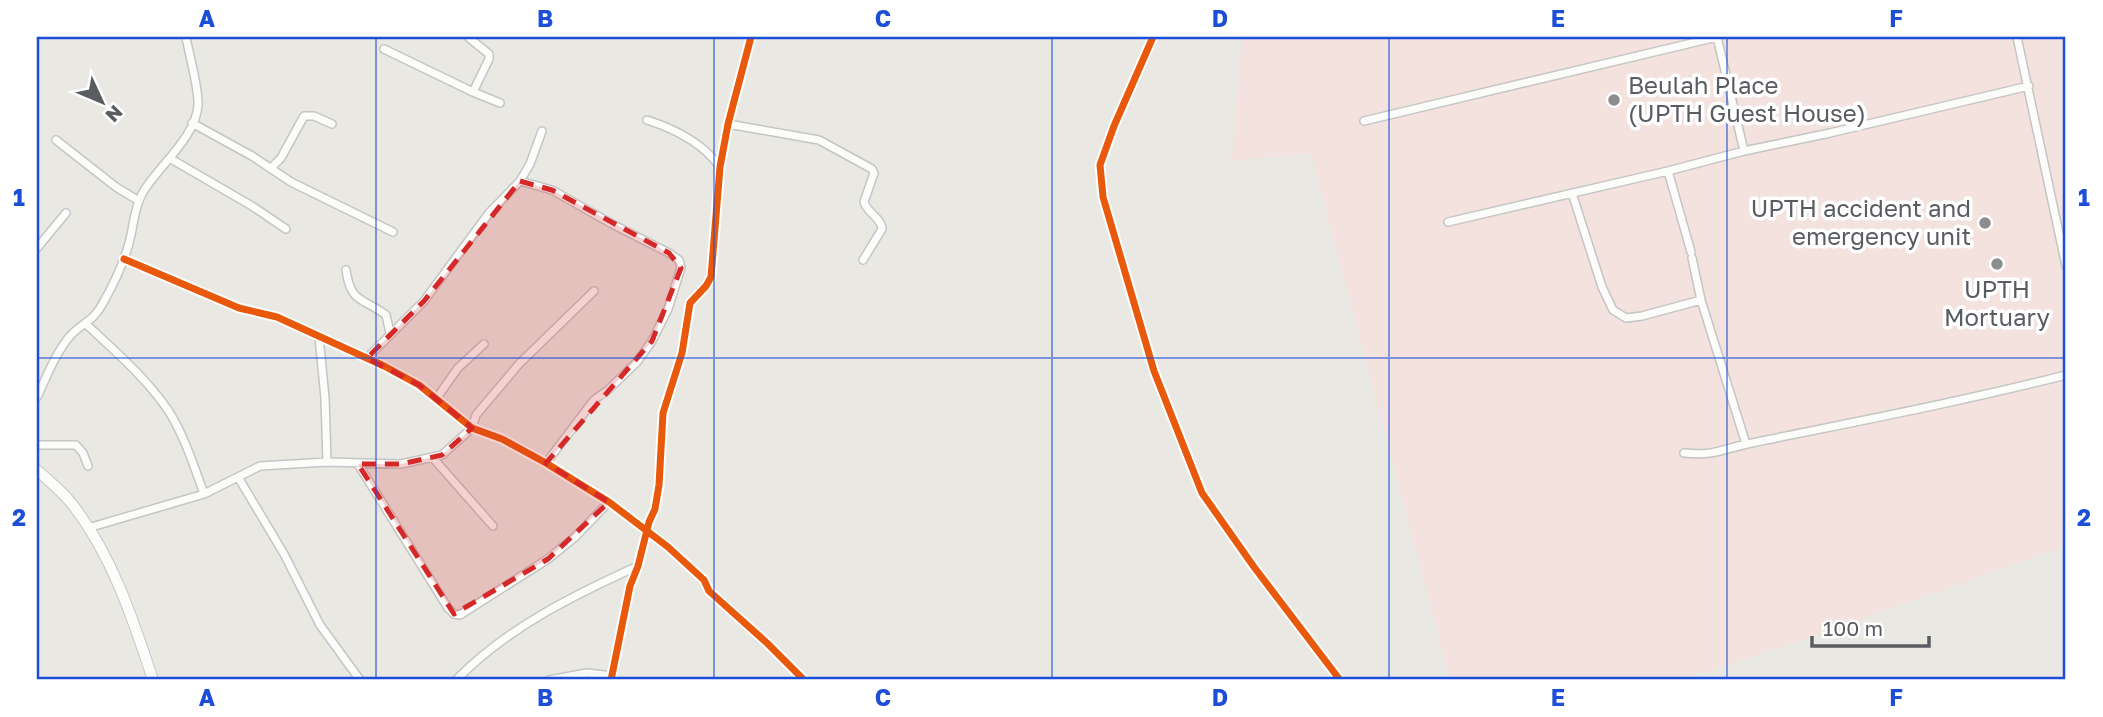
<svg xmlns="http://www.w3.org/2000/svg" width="2103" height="717" font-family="'Golos Text',sans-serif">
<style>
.medical{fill:#f3e2de}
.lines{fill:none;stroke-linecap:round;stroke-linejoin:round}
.street-casing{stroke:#c5c5c4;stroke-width:10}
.secondary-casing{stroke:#c6c6c5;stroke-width:12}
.street{stroke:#fcfcfb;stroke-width:7}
.secondary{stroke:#fcfcfb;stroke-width:10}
.cycleway-casing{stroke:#fff;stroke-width:11}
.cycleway{stroke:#e8590c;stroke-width:7}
.marked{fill:#d62828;fill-opacity:0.2;stroke:#d62828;stroke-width:5;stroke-dasharray:14 9;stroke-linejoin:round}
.grid{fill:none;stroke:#1d4ed8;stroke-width:2;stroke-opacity:0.55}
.poi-dot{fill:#8b8d8e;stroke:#fff;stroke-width:2.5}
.labels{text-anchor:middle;stroke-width:7;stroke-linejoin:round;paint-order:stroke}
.poi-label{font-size:24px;fill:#595c61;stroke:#fff;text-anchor:start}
.neatline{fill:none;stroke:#1d4ed8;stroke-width:2.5}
.grid-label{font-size:23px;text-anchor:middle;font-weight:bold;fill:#1d4ed8}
</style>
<rect width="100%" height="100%" fill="#e9e8e3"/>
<path class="medical" d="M1242 37H2066V546L1802 640 1679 680H1450L1311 153 1232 161Z"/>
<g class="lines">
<g class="street-casing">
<path id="street" d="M1153 37 1114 126 1100 165 1103 197 1154 371 1202 493 1254 567 1340 680
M1717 37 1744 151
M2017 37 2066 266
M384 49 473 92 489 59V54L468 37
M473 92 500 103
M647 120C675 129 703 143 720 167
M1364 121 1717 37
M192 123 252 156 291 182 393 232
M728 124 819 140 872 169 874 173 864 202C867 213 881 217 882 229L863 260
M56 140 116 187 139 201
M171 159 252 206 286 229
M271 168 281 158 304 116H314L332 124
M1668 171 1691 252
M520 181 552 190 612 224 669 253 679 260 681 268 668 309 652 341 637 362 608 390 594 400 546 463
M1572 193 1602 287 1613 310 1626 318 1642 316 1701 300
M1448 222 1668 171 1744 151 1830 133 2029 86
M37 248 66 213
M1692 258 1701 300 1746 444
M124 259 239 308 277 317 384 366 419 385 472 428 502 439 546 463 609 502 668 547 704 580 709 591 767 643 804 680
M346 270C351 304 362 297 386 315L390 333
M86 324C115 351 145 377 168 410 184 435 194 466 204 494
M319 337 325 398 327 462
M367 358 424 301 489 213 520 181 530 164 542 131
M37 397C47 376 55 354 70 336 82 323 94 321 103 303 115 282 126 258 131 235 134 220 135 207 142 194 157 167 196 138 198 105 199 89 189 54 186 37
M436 399 458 368 484 344
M37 445H76L83 453 88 466
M1684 453C1714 456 1720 450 1747 444 1854 422 1960 402 2066 375
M433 458 493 526
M358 464 448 608 454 614 460 615 548 559 575 537 609 502
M238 477 284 554 320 625 360 680
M88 528 204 494 260 466 327 462 401 464 442 455 472 428 476 415 519 364 594 291
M456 680C507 628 572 596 638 566
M549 680 587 673 612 676
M611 680 630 586 638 566 649 522 655 509 659 485 663 413 682 353 690 303 706 286 711 277 720 167 728 124 751 37"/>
</g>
<g class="secondary-casing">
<path id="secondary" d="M37 470C49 481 62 491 72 504 112 555 133 619 153 680"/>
</g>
<use href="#street" class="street"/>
<use href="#secondary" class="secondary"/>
<g class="cycleway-casing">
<path id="cycleway" d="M1153 37 1114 126 1100 165 1103 197 1154 371 1202 493 1254 567 1340 680
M124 259 239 308 277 317 384 366 419 385 472 428 502 439 546 463 609 502 668 547 704 580 709 591 767 643 804 680
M611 680 630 586 638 566 649 522 655 509 659 485 663 413 682 353 690 303 706 286 711 277 720 167 728 124 751 37"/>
</g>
<use href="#cycleway" class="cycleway"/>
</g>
<path class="marked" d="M520 181 552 190 669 253 681 268 652 341 546 463 609 502 548 559 454 614 358 464H401L442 455 472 428 419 385 367 358 424 301Z"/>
<path class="grid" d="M376 37V680M714 37V680M1052 37V680M1389 37V680M1727 37V680M37 358H2066"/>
<g class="poi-dot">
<circle cx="1614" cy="100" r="7"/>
<circle cx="1985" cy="223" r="7"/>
<circle cx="1997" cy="264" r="7"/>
</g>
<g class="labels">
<g class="poi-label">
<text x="1628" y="94">Beulah Place<tspan x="1628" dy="28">(UPTH Guest House)</tspan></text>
<text x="1971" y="217" text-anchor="end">UPTH accident and<tspan x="1971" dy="28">emergency unit</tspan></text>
<text x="1997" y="298" text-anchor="middle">UPTH<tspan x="1997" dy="28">Mortuary</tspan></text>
</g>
</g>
<rect width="2103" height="717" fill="none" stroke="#ffffff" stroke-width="77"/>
<g transform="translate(102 102) rotate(134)" stroke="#ffffff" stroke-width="5" paint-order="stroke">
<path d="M0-5L12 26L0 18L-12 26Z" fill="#595c61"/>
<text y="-10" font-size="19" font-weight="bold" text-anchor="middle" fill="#595c61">N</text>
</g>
<path d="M1812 636v10h117v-10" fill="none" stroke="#595c61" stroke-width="3.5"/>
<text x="1823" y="636" font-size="21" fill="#595c61" stroke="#ffffff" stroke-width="5" paint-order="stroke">100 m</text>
<rect x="38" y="38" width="2026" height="640" class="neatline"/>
<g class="grid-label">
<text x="207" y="27">A</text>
<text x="545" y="27">B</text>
<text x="883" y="27">C</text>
<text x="1220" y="27">D</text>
<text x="1558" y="27">E</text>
<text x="1896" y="27">F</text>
<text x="19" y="206">1</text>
<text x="2084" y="206">1</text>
<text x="19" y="526">2</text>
<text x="2084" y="526">2</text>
<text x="207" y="706">A</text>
<text x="545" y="706">B</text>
<text x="883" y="706">C</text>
<text x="1220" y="706">D</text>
<text x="1558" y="706">E</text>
<text x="1896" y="706">F</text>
</g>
</svg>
